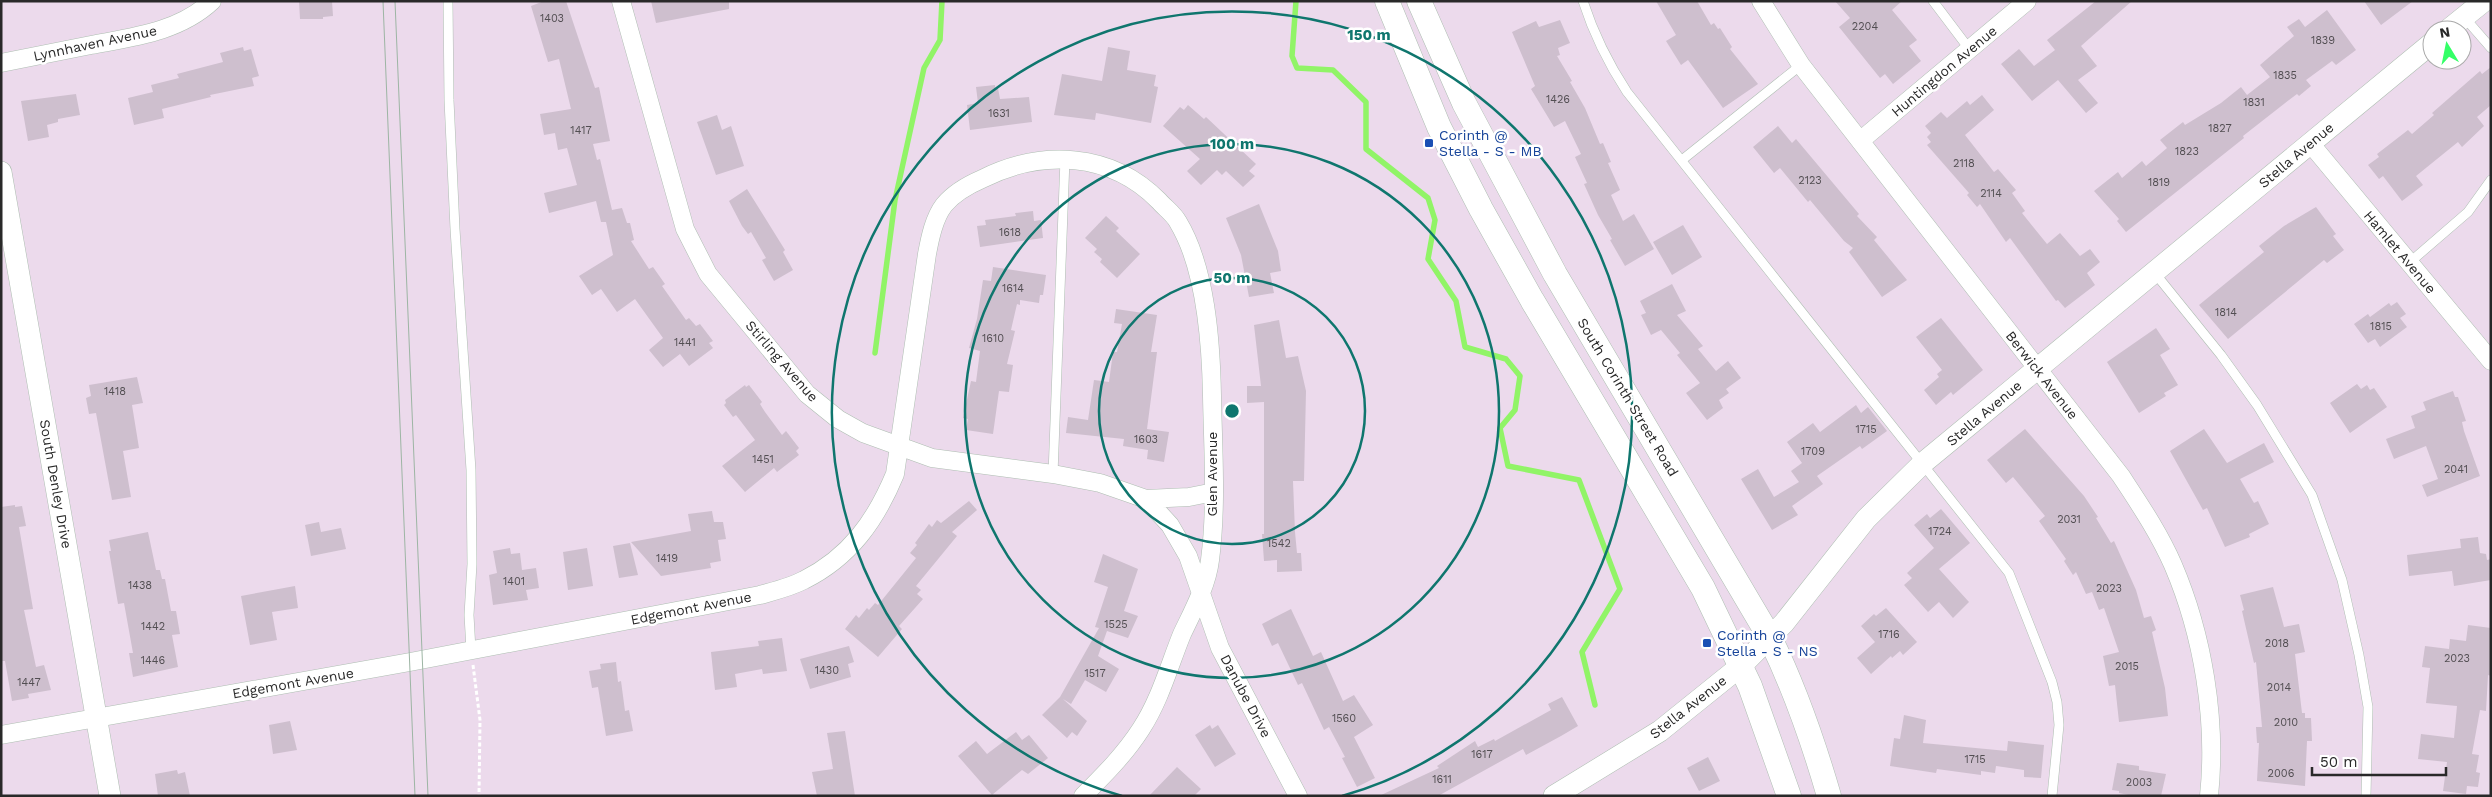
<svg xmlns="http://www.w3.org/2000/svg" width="2492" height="797" font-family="'Work Sans',sans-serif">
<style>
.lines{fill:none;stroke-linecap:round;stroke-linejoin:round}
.stream{stroke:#91f467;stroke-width:5.5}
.building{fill:#cebfce}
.service-casing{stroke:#aebeb2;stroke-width:10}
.minor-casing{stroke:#aebeb2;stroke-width:19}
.tertiary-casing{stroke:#aebeb2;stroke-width:22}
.secondary-casing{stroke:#aebeb2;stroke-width:25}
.path{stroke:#fff;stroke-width:3;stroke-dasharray:4 2.5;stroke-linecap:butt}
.service{stroke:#fff;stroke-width:9}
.minor{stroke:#fff;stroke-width:18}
.tertiary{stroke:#fff;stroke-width:21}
.secondary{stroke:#fff;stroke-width:24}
.tram{stroke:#9db5a4;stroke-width:1}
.ring{fill:none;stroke:#0f766e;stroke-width:2.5}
.transit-dot{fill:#1a4fb4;stroke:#fff;stroke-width:2}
.labels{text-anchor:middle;stroke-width:5;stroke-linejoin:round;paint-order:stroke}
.number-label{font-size:11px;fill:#524e52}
.street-label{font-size:14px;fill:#292929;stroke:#fff}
.transit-label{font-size:14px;fill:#164399;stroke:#fff;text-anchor:start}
.centre{fill:#0f766e;stroke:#fff;stroke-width:2.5}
.ring-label{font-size:15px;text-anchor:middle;font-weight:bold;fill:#0f766e;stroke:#fff;stroke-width:5;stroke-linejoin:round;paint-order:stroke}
</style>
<rect width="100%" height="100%" fill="#ecdaec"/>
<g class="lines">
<path class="stream" d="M1296 1 1292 56 1297 68 1333 70 1366 102V149L1428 198 1435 220 1428 259 1456 301 1465 347 1506 359 1520 376 1515 410 1500 428 1508 466 1579 480 1620 589 1582 652 1595 705
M875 353 895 200 924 68 940 40 942 1"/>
</g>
<path class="building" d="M299 1H332L333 16 323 17V19H300Z
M544 1H566L595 88 599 87 610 141 593 144 597 160 600 159 612 210 622 208 627 223H630L634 240 631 241 649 269 653 267 665 284 662 286 686 320 689 318 696 326 700 324 713 341 709 343 713 348 689 366 680 354 663 367 649 350 663 338 635 299 617 312 601 289 592 295 579 276 613 255 606 222H601L596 201 549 213 544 193 577 185 567 148 558 150 555 133 544 135 540 114 571 109 559 59 548 62 531 6Z
M651 1H729V9L656 23Z
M1656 1H1697L1711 25 1714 23 1718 29 1720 28 1732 47 1730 49 1758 84 1723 108 1688 60 1681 65 1666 41 1676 35Z
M1835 1H1902L1892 10 1917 40 1909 46 1921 61 1893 84 1885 74 1880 78 1839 27 1850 18Z
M2096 1H2132L2081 46 2097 66 2078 80 2098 103 2086 113 2058 80 2032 101 2001 64 2019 49 2034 66 2055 50 2047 40Z
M2364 1H2413L2381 25Z
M2327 10 2356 50 2336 65 2332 61 2306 80 2311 86 2299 96 2297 94 2289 100 2243 136 2244 138 2126 232 2117 221 2119 219 2094 191 2118 172 2122 178 2142 161 2146 166 2167 148 2160 140 2183 122 2185 125 2221 103 2241 87 2247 95 2270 77 2260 65 2294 36 2287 27 2299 19 2305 27Z
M1560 20 1570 43 1558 48 1560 55 1557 56 1572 81 1570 82 1585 108 1600 144 1603 143 1611 162 1608 163 1620 190 1611 195 1623 221 1634 214 1654 249 1625 266 1610 240 1612 239 1598 215 1584 184 1587 183 1575 157 1581 154 1565 121 1554 127 1531 89 1535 86 1512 32 1536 21 1539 27Z
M243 47 244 51 251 49 259 76 252 78 254 86 210 95 211 97 162 109 164 118 134 125 128 98 153 92 151 85 179 78 177 74 223 62 220 53Z
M1108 47 1130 51 1127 70 1156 75 1154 86 1158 87 1151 123 1096 113 1095 120 1054 115 1062 74 1102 81Z
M2491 67V105L2477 117 2484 126 2462 147 2458 142 2416 176 2423 185 2402 201 2383 176 2379 179 2368 165 2379 157 2377 154 2408 130 2412 134 2434 115 2432 113 2480 71 2482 74Z
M995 85V88H998L1000 99 1029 97 1032 122 970 130 967 105 978 103 976 87Z
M76 94 80 115 58 119V122L47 125 49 137 28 141 21 101Z
M1982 95 1994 110 1965 135 1994 172 1998 169 2016 190 2012 193 2025 211 2022 213 2047 244 2060 233 2080 256 2090 249 2100 262 2087 273 2095 285 2065 308 2058 300 2056 301 2010 238 2006 242 1980 204 1977 207 1967 195 1969 193 1927 145 1931 142 1927 137 1931 133 1925 126 1941 112 1947 118 1967 101 1970 105Z
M1188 105 1204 119 1206 117 1256 164 1249 171 1255 176 1243 187 1226 171 1222 175 1217 170 1201 185 1187 171 1200 159 1163 126 1180 107 1184 110Z
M717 115 722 130 731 126 744 166 716 175 697 122Z
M1778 126 1792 143 1796 139 1859 214 1857 216 1877 237 1874 240 1907 280 1882 297 1849 252 1853 248 1844 241 1810 200 1808 202 1780 168 1774 173 1753 147Z
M747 189 785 250 783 252 793 270 774 281 762 260 766 258 751 232 748 234 742 226 729 201Z
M1259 204 1278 251 1281 271 1270 273 1274 293 1249 297 1241 255 1226 218Z
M2316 207 2336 234 2333 236 2344 250 2327 263 2324 260 2228 339 2199 305 2264 252 2259 246 2284 226Z
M1033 211 1034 221 1041 220 1043 238 980 247 977 226 986 225 985 220 1016 216 1015 213Z
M1106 216 1119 228 1116 231 1140 254 1117 278 1100 262 1102 259 1094 252 1097 249 1085 238Z
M1683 225 1702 257 1672 275 1653 242Z
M993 267 1046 275 1043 295H1040L1039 303 1020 300V305L1017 304 1011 330 1015 331 1007 364 1013 365 1009 392 999 391 993 434 966 430 968 419 963 418 971 381 976 382 980 351 969 348 977 319 983 280 991 281Z
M1672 284 1686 311 1677 315 1703 346 1698 349 1716 371 1728 361 1741 378 1726 389 1729 393 1719 400 1723 408 1707 420 1686 393 1700 383 1677 355 1680 353 1661 330 1651 335 1641 315 1646 313 1640 301Z
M2397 302 2406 314 2400 318 2407 327 2380 347 2375 339 2368 343 2354 324 2368 314 2370 317 2389 303 2391 306Z
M1116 309 1157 315 1151 352H1157L1147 429 1169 432 1164 462 1147 459 1148 450 1123 446 1124 439 1066 433 1068 417 1088 420 1094 380 1109 382 1113 352H1117L1122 324 1114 323Z
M1941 318 1983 370 1953 395 1951 392 1936 405 1924 390 1939 377 1937 374 1942 370 1916 337Z
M1279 320 1286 358 1298 356 1306 391 1304 481H1293L1295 532 1297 553H1301L1302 571 1277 572V560L1264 561 1262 534H1264V402L1247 403V386H1261L1254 325Z
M2156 328 2170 349 2160 355 2178 385 2164 393 2166 396 2139 413 2107 362Z
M137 377 143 403 132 405 139 448 123 451 131 497 112 500 96 413 89 414 86 398 91 396 89 385Z
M2357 384 2361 389 2367 385 2370 390 2374 388 2387 407 2350 433 2330 403Z
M745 385 746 387 749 385 762 402 760 404 765 412 782 435 786 431 799 448 796 451 799 455 777 472 774 468 745 492 722 466 755 440 736 415 733 417 724 405 726 403 725 400Z
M2453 391 2455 397H2458L2466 421 2462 422 2464 431 2480 476 2427 497 2422 485 2438 479 2426 446 2394 459 2386 439 2415 428 2411 416 2426 410 2423 402Z
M1856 405 1861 413 1868 407 1887 431 1862 449 1860 446 1817 476 1823 484 1792 506 1798 515 1772 530 1741 479 1758 469 1774 497 1799 482 1791 471 1802 463 1787 442 1813 423 1820 432Z
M2025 429 2084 496 2098 517 2096 518 2111 543 2114 541 2136 590 2144 618 2151 616 2156 630 2152 632 2165 688 2168 716 2119 722 2115 685 2109 686 2103 656 2119 652 2104 608 2099 610 2092 592 2086 594 2076 572 2073 575 2064 561 2066 559 2039 521 2045 516 2013 477 2006 483 1987 460Z
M2204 429 2227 463 2264 443 2274 462 2240 479 2254 503 2258 501 2269 524 2249 534 2250 537 2225 547 2207 508 2203 510 2170 451Z
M969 501 977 510 952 532 957 536 916 586 921 590 917 594 923 599 899 626 902 629 878 657 845 629 856 615 859 618 867 608 869 610 875 603 878 605 916 558 910 553 917 545 915 543 929 524 932 527 937 520 941 523Z
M15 505V507L22 506 26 526 19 527 33 609 24 610 36 667 44 665 51 690 28 694 29 698 12 701 5 661H1V507Z
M1941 509 1970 543 1939 569 1969 602 1953 618 1939 602 1928 612 1904 585 1912 578 1907 573 1934 548 1914 525 1927 514 1930 518Z
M712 511 714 522H723L726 539 718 540 721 561 710 563 711 568 661 576 631 542 691 531 688 514Z
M319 522 321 532 341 528 346 549 311 556 305 525Z
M148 532 156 570H160L162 579H165L171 611H176L180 634 172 635 178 667 133 677 129 653H133L124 603 118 604 109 551H111L109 540Z
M2478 537 2480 553 2486 554 2487 560 2491 559V580L2454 586 2452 571 2409 576 2407 555 2461 548 2460 539Z
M630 543 638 575 619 578 613 546Z
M510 548 511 554 520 553 522 570 536 568 539 588 526 590 528 600 493 605 489 575 497 573 493 551Z
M587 548 593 586 568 590 563 552Z
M1103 554 1138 569 1124 611 1138 616 1128 638 1107 631 1098 656 1119 669 1106 692 1085 680 1071 704 1063 699 1087 721 1077 736 1072 732 1067 738 1042 715 1060 697 1099 628 1095 627 1108 587 1094 582Z
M295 586 298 608 272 612 277 640 250 645 241 596Z
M2273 587 2284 627 2299 624 2305 652 2295 654 2302 713H2305V718H2311L2312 741H2307L2305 786 2257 781 2259 743H2257L2256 727H2262L2256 662 2254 663 2242 611 2244 610 2240 595Z
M1886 608 1917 642 1903 655 1900 651 1892 658 1891 656 1871 674 1857 658 1875 642 1861 626 1874 614 1876 616Z
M1291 609 1313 656 1321 652 1343 701 1354 695 1373 725 1354 737 1375 778 1357 787 1342 758 1345 757 1329 727 1324 730 1302 683 1298 685 1278 643 1272 646 1262 624Z
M2468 625 2491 628V676L2488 675 2486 711 2480 710 2472 754 2479 755 2476 772 2480 773 2478 787 2467 786 2466 794 2443 791 2447 762 2418 759 2421 734 2454 738 2457 706 2426 703 2430 668 2422 667 2425 646 2449 649 2450 639 2466 641Z
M782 638 787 671 763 674 762 669 735 674 737 687 715 690 711 652 759 646 758 641Z
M849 646 854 662 848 664 851 677 810 689 800 659Z
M616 662 618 682 621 681 625 711 629 710 633 731 606 736 598 687 592 688 589 671 601 669 600 664Z
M1562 697 1578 726 1561 736 1526 755 1523 749 1438 796H1379L1439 768 1437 766 1475 741 1478 747 1494 739 1495 741 1551 710 1548 704Z
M1904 715 1926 720 1923 743 2007 751 2008 741 2044 745 2041 778 2024 777V770L1996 766 1995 773 1981 771V775L1937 769 1936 773 1890 766 1894 738 1900 739Z
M290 721 297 750 273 754 269 725Z
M1210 725 1212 729 1218 725 1236 754 1215 767 1195 735Z
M845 731 855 796H817L812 772 833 769 827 733Z
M1016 732 1022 740 1029 735 1048 758 1028 774 1022 770 992 795 958 756 976 741 987 754Z
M1708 757 1720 781 1699 791 1687 768Z
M2117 763 2139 766V770L2166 774 2161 796H2133L2119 793V791L2112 790Z
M1177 767 1201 789 1194 796H1149Z
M177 770 178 774 185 772 190 796H158L155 774Z"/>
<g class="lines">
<g class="service-casing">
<path id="service" d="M448 1 449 100 455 229 471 470 472 564 469 615 471 650
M1583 1C1594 35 1608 63 1627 92L2009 573 2052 682 2057 702 2059 725 2052 796
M1933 1 1970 50
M2464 17 2491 48
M1682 160 1801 65
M2409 263 2468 212 2491 180
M2154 272 2221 355 2257 405 2312 495 2342 580 2359 655 2368 707 2366 796
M1053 474 1065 159"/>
</g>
<g class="minor-casing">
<path id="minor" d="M621 1 685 229 708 274 807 394 838 419 863 433 932 458 1053 474 1100 483 1146 499 1189 497 1214 492
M1761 1 1801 65 2121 476C2140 505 2159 533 2173 565 2203 635 2217 720 2209 796
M1 63C31 57 61 51 91 45 133 37 179 32 212 1
M1860 141 2027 1
M2310 143 2491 361
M1146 499 1170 525 1188 556 1220 648 1298 796
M1 735 410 662 760 595C774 591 791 587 804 580 850 557 876 520 895 474L927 254C930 238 934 218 944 205 954 193 968 185 982 179 1042 149 1111 152 1159 201 1165 208 1174 214 1178 222 1206 268 1211 342 1212 396 1213 450 1217 506 1210 560 1207 585 1193 611 1182 634 1169 666 1160 700 1141 729 1125 754 1104 775 1083 796"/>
</g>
<g class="tertiary-casing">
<path id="tertiary" d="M2448 30 2484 1
M1 172 110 796
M1554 796 1660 731 1742 665 1784 623 1866 519 1923 463 2432 43"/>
</g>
<g class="secondary-casing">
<path id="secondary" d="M1387 1 1439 127 1481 209 1532 300 1703 588 1750 686 1789 796
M1419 1 1464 103 1555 274 1770 638C1795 689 1813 741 1829 796"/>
</g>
<path class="path" d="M473 665 480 720 479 796"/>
<use href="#service" class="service"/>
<use href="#minor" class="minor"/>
<use href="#tertiary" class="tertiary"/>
<use href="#secondary" class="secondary"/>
<path class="tram" d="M383 1 415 796
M395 1 428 796"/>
</g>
<g class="ring">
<circle cx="1232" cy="411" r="133"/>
<circle cx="1232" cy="411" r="267"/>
<path d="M1122 796A400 400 0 1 1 1342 796"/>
</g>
<g class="transit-dot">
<rect x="1424" y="138" width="10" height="10" rx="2.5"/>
<rect x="1702" y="638" width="10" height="10" rx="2.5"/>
</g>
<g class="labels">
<g class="number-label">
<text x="552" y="22">1403</text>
<text x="1865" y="30">2204</text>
<text x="2323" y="44">1839</text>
<text x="2285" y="79">1835</text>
<text x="1558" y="103">1426</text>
<text x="2254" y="106">1831</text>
<text x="999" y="117">1631</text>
<text x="2220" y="132">1827</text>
<text x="581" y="134">1417</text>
<text x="2187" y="155">1823</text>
<text x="1964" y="167">2118</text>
<text x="1810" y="184">2123</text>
<text x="2159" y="186">1819</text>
<text x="1991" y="197">2114</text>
<text x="1010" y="236">1618</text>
<text x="1013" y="292">1614</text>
<text x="2226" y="316">1814</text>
<text x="2381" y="330">1815</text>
<text x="993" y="342">1610</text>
<text x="685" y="346">1441</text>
<text x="115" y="395">1418</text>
<text x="1866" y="433">1715</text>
<text x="1146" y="443">1603</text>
<text x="1813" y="455">1709</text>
<text x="763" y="463">1451</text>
<text x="2456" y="473">2041</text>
<text x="2069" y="523">2031</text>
<text x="1940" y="535">1724</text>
<text x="1279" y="547">1542</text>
<text x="667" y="562">1419</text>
<text x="514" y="585">1401</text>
<text x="140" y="589">1438</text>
<text x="2109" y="592">2023</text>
<text x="1116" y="628">1525</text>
<text x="153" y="630">1442</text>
<text x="1889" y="638">1716</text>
<text x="2277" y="647">2018</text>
<text x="2457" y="662">2023</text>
<text x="153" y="664">1446</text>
<text x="2127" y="670">2015</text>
<text x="827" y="674">1430</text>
<text x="1095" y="677">1517</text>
<text x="29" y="686">1447</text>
<text x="2279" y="691">2014</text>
<text x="1344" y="722">1560</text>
<text x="2286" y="726">2010</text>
<text x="1482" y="758">1617</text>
<text x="1975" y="763">1715</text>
<text x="2281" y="777">2006</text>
<text x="1442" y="783">1611</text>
<text x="2139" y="786">2003</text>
</g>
<g class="street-label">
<text transform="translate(95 43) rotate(-12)" y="5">Lynnhaven Avenue</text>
<text transform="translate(1944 71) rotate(-40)" y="5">Huntingdon Avenue</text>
<text transform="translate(2296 155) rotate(-40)" y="5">Stella Avenue</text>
<text transform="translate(2400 252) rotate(50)" y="5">Hamlet Avenue</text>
<text transform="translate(782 361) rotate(49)" y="5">Stirling Avenue</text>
<text transform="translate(2042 375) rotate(52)" y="5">Berwick Avenue</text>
<text transform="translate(1628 397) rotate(59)" y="5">South Corinth Street Road</text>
<text transform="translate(1984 413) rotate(-40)" y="5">Stella Avenue</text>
<text transform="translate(1212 474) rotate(-90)" y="5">Glen Avenue</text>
<text transform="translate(56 484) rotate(80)" y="5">South Denley Drive</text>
<text transform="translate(691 608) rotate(-11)" y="5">Edgemont Avenue</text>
<text transform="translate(293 683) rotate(-10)" y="5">Edgemont Avenue</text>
<text transform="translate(1246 696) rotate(62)" y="5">Danube Drive</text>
<text transform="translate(1688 707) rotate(-38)" y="5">Stella Avenue</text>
</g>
<g class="transit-label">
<text x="1439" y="140">Corinth @<tspan x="1439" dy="16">Stella - S - MB</tspan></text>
<text x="1717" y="640">Corinth @<tspan x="1717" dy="16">Stella - S - NS</tspan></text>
</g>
</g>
<circle cx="1232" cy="411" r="8" class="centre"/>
<g class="ring-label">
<text x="1369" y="40">150 m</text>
<text x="1232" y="149">100 m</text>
<text x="1232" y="283">50 m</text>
</g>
<rect width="2492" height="797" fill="none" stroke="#292929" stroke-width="5"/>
<g transform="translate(2447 45) rotate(350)"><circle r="24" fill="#ffffff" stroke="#a9a9a9"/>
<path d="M0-4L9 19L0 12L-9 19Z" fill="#34ff67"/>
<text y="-8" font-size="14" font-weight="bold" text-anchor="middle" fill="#292929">N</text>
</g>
<path d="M2312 767v8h134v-8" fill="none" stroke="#292929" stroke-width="2.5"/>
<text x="2320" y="767" font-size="15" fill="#292929" stroke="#ffffff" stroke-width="4" paint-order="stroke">50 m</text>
</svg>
